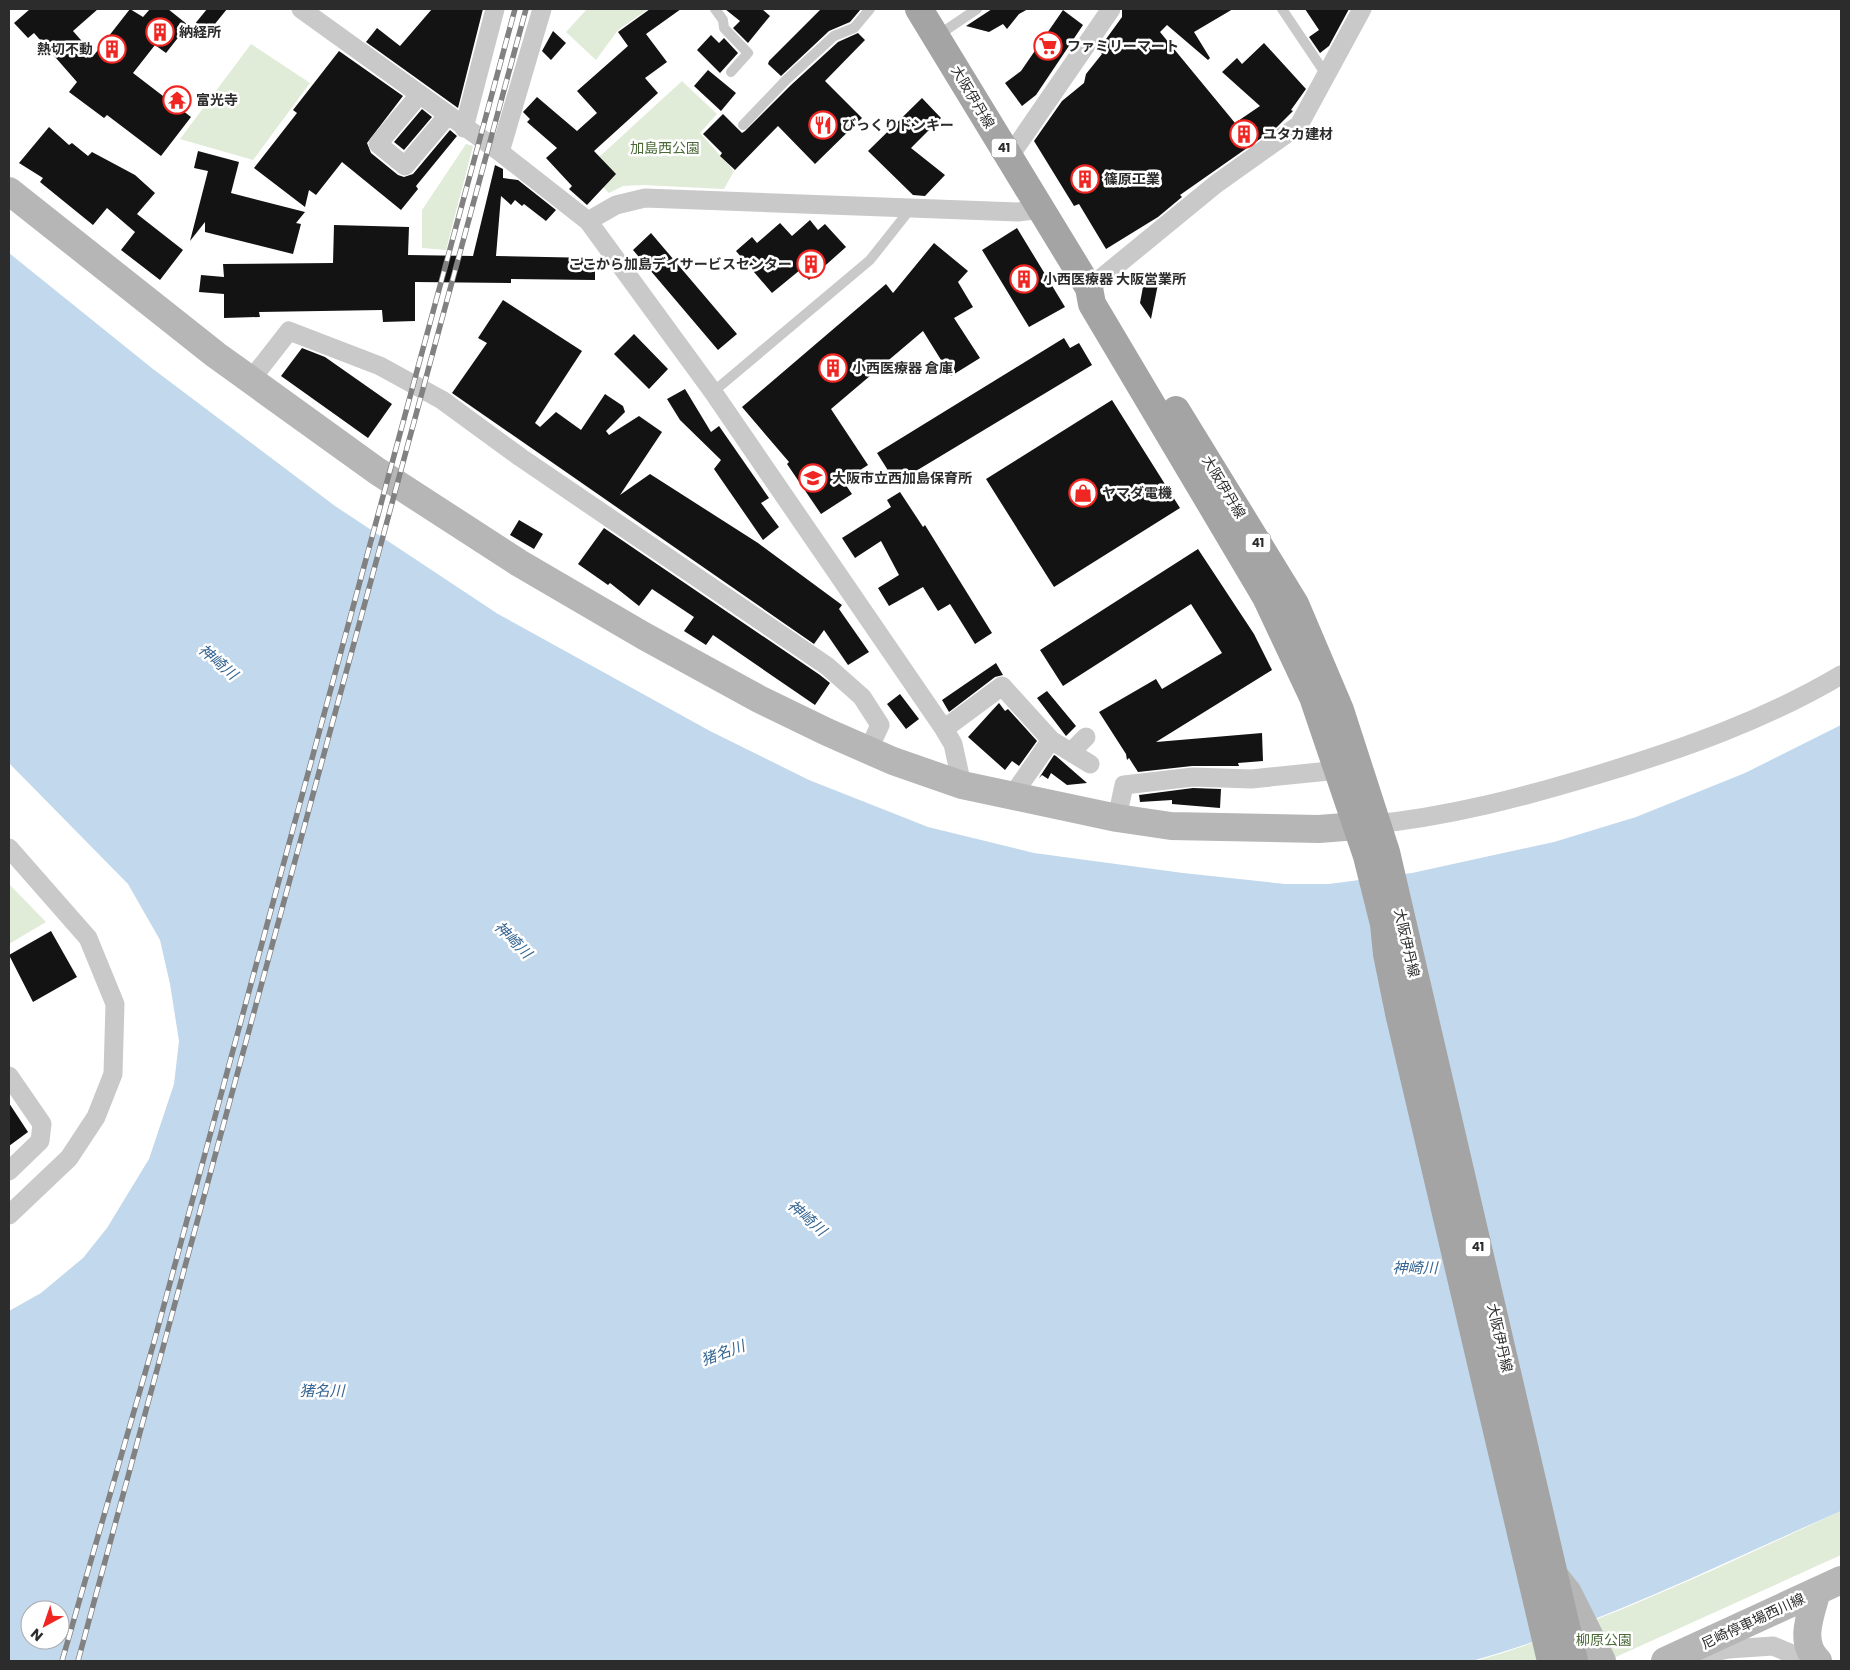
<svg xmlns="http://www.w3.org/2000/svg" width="1850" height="1670" font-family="Poppins,'Noto Sans JP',sans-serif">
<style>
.green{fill:#e0ebd8}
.water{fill:#c2d8ec;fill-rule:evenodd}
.building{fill:#131313}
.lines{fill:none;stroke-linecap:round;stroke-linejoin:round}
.lane{stroke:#c9c9c9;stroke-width:10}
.street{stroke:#c9c9c9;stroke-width:19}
.secondary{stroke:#b6b6b6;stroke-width:28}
.primary{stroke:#a4a4a4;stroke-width:28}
.rail-casing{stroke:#818181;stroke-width:5.5}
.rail{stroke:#fff;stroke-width:4;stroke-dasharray:11;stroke-linecap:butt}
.labels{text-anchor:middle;stroke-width:5;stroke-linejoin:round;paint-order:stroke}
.shield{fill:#fff;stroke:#6b6b6b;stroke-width:1}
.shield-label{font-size:12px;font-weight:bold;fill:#2c2c2c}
.poi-label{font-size:14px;font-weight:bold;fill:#2c2c2c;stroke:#fff;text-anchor:start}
.street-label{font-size:14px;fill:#2c2c2c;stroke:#fff}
.park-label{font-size:14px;fill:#4a6937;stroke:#fff}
.water-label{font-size:15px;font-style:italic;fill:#366591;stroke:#fff}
</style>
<rect width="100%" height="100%" fill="#fff"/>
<path class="green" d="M587 9H648L618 30 596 60 566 32Z
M251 44 310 83 253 160 180 139Z
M682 81 717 114 700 133 734 171 724 189 643 185 623 186 609 193 586 169Z
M466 144 473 146 446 250 422 248V210Z
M9 884 46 922 9 944Z
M1841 1511V1555L1607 1661H1476C1602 1624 1722 1566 1841 1511Z"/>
<path class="water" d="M9 253 153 369 335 506 498 614 710 731 809 780 928 827 1034 853 1183 873 1285 884H1329L1412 873 1554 842 1636 817 1745 773 1841 725V1511C1720 1564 1600 1625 1472 1661H9V1311L41 1293 83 1258 107 1228 149 1159 174 1084 179 1041 170 984 160 940 128 884 9 763ZM30 1610H60V1640H30Z"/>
<path class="building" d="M30 9H98L73 31 94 55 130 9 143 17 150 9H168L188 25 166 53 155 45 133 73 163 96 168 90 182 101 178 107 191 117 161 156 107 115 104 118 69 92 77 82 34 33 28 38 14 23Z
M207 9H227L206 35 194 25Z
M432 9H483L458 108 366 42 377 28 400 46Z
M650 9H681L646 34 667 62 645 78 658 93 594 151 616 174 587 205 569 189 572 186 546 158 557 148 527 122 530 119 523 112 537 97 577 131 597 113 577 91 628 46 618 32Z
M725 9H762L770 16 748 43 733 28 740 21Z
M821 9H861L850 22 829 31 781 76 768 64 769 61Z
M992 9H1028L1019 14 1007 29 1003 24 989 32 966 26Z
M1122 9H1233L1194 32 1210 58 1208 60 1167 25 1160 32 1235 123 1260 106 1222 72 1237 58 1242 64 1264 43 1306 89 1291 110 1293 111 1277 127 1180 195 1182 197 1158 217 1106 249 1079 204 1074 206 1034 141 1062 101 1084 83 1086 74 1102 54 1100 52 1102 49 1101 46 1122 17Z
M1305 9H1349L1329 46 1320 53 1309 37 1319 30Z
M1063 10 1083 25 1036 95 1022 106 1005 83 1021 71Z
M553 31 566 43 551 60 542 51Z
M858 33 865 40 825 81 862 118 815 164 778 126 735 170 720 156 722 153 703 134 723 114 742 133 745 131 791 85 838 42Z
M711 35 719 43 724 38 738 53 720 73 697 50Z
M339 51 403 96 367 143 371 153 398 175 404 177 413 174 450 130 457 136 416 186 418 189 401 210 342 162 316 195 309 190 305 207 254 168 297 113 293 110Z
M708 70 736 93 721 111 694 86Z
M922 98 941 118 911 148 945 175 925 196 913 195 868 151Z
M422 109 432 117 404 150 394 142Z
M49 127 69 145 72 143 88 156 92 152 135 175 155 193 137 214 183 250 160 280 121 250 135 232 107 208 93 225 40 182 43 178 19 163Z
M198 151 239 162 231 193 305 212 296 223 301 224 293 254 205 232V222L190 241 208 171 194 168Z
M495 165 503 169V178L518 180 556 210 546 221 524 204 522 206 515 200 511 205 501 196 496 256 595 258V280L511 279V283L415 282V321L383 322 382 310 259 312 260 317 224 318V294L199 292 201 275 224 277 223 264 333 263 334 225 409 227 408 255 473 256Z
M810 220 818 230 825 224 846 247 809 280 800 270 772 293 736 251 752 237 757 243 780 223 792 236Z
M1017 228 1065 307 1029 327 982 250Z
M651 233 737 334 718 350 633 250Z
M934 243 968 271 958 282 973 307 954 318 980 358 951 376 923 331 831 409 868 465 843 481 852 494 821 514 787 464 789 462 742 407 886 284 893 293Z
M1145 276 1159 279 1151 319 1140 303Z
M503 300 582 351 535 423 540 427 556 412 581 430 605 394 623 406 625 412 606 431 609 435 639 416 662 432 620 495 650 474 758 543 842 605 839 609 869 652 848 665 824 630 814 644 452 393 487 343 478 338Z
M634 334 668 369 649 389 614 354Z
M1064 338 1070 348 1079 343 1092 365 896 483 877 453Z
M302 348 325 357 392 404 368 438 281 376Z
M685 389 711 432 719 426 769 498 761 503 779 527 763 540 714 469 721 460 680 420 667 399Z
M1112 400 1180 508 1054 587 986 479Z
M900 492 923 527 925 525 992 633 975 644 950 604 938 611 923 587 889 606 878 588 899 575 881 541 855 558 842 538 891 507 887 500Z
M519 520 543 534 534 549 510 535Z
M604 528 820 675 830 683 815 705 713 635 706 645 684 631 694 617 652 589 639 606 610 583 608 585 578 564Z
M1198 549 1254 634 1272 670 1156 742 1262 733 1263 761 1238 763 1239 766H1192L1138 772 1129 758 1127 760 1126 754 1099 712 1156 679 1162 689 1222 653 1191 604 1063 686 1040 650Z
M996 663 1003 675 995 677 949 712 942 700Z
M1047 691 1076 726 1066 736 1037 698Z
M900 694 919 719 906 729 887 704Z
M999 703 1005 711 1008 709 1037 741 1019 766 1012 761 1005 770 968 737Z
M1054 755 1056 756 1087 783 1067 785 1051 773 1048 779 1042 775 1039 778Z
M1193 788 1221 789 1220 808 1172 804V800L1140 802 1139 795Z
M51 931 77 977 33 1002 9 955Z
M9 1103 28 1132 9 1146Z"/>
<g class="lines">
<path class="lane" d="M715 9 723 20 724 28 748 53 731 72
M1282 9 1327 76
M937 36 977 9
M743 125 786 80 834 36 854 28 870 9
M713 392 870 260 912 207"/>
<path class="street" d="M301 9 500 152 588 221 713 392 944 729 953 744 962 785
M419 95 378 144 405 166 447 116
M464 128 495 9
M500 152 542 9
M1009 157 1111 9
M588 221 616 205 645 198 1018 212 1041 209
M1089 288 1216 184 1299 125 1362 9
M250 381 289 331 380 366 442 400 520 457 827 666 862 697 880 725 868 751
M944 729 1002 686 1051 740 1090 764
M1071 752 1086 737
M1012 796 1051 740
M1117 818 1124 785 1193 777 1251 779 1339 770
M1366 825C1449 817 1524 797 1603 773 1685 748 1767 719 1841 675
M9 848 88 938 115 1004 113 1074 96 1117 69 1158 9 1215
M9 1076 42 1124 40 1141 9 1171
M1694 1656 1729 1649 1773 1646 1809 1661"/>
<path class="secondary" d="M9 191 216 355 377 471 519 563 644 636 759 699 827 732 893 761 962 785 1117 818 1171 826 1319 829 1357 826
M1557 1579 1568 1593 1602 1661
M1817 1591C1811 1614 1798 1642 1818 1661
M1665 1661 1841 1580"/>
<path class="primary" d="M919 9 1089 288 1092 304 1266 597 1313 697 1367 856 1384 924 1387 954 1399 1013 1551 1661
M1176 410 1295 604 1340 710 1386 852 1574 1661"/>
<g class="rail-casing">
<path id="rail" d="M62 1661 154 1342 515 9
M78 1661 526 9"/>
</g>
<use href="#rail" class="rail"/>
</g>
<defs>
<g id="building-ring" transform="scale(1.4375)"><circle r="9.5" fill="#fff" stroke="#ef2622" stroke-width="1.5"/><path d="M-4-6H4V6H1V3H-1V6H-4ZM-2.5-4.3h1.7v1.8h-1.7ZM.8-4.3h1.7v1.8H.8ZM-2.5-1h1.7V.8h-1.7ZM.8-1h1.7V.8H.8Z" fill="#ef2622"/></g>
<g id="supermarket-ring" transform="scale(1.4375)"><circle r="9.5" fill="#fff" stroke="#ef2622" stroke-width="1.5"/><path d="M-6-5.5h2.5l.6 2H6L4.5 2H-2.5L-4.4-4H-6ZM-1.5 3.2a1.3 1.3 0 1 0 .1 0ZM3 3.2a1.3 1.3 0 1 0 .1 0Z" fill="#ef2622"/></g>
<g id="temple-ring" transform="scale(1.4375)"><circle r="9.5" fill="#fff" stroke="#ef2622" stroke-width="1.5"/><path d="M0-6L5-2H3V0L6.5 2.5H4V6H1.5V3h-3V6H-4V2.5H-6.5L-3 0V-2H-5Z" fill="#ef2622"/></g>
<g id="restaurant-ring" transform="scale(1.4375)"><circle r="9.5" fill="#fff" stroke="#ef2622" stroke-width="1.5"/><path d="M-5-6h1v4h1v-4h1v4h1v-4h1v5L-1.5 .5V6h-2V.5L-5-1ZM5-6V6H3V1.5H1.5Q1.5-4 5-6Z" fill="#ef2622"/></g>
<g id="school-ring" transform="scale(1.4375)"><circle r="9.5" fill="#fff" stroke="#ef2622" stroke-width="1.5"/><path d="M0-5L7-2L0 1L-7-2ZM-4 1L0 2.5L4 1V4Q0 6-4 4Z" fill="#ef2622"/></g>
<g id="shop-ring" transform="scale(1.4375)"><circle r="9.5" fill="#fff" stroke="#ef2622" stroke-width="1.5"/><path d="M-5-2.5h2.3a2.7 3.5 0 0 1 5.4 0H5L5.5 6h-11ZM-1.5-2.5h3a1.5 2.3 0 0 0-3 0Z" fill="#ef2622"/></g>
</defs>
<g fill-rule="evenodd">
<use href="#building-ring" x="160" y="32"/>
<use href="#supermarket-ring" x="1048" y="46"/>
<use href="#building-ring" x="112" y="49"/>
<use href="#temple-ring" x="177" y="100"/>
<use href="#restaurant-ring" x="823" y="125"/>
<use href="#building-ring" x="1244" y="134"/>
<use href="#building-ring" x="1085" y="179"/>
<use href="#building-ring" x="811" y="264"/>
<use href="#building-ring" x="1024" y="279"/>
<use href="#building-ring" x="833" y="368"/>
<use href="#school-ring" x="813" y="478"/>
<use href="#shop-ring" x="1083" y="493"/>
</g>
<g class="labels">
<g class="shield">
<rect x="991.5" y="138.5" width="25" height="19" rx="4"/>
<rect x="1245.5" y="533.5" width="25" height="19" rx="4"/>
<rect x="1465.5" y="1237.5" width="25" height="19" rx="4"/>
</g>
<g class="shield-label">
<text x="1004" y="152">41</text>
<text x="1258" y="547">41</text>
<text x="1478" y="1251">41</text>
</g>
<g class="poi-label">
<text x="179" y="37">納経所</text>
<text x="1067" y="51">ファミリーマート</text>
<text x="93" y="54" text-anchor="end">熱切不動</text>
<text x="196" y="105">富光寺</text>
<text x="842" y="130">びっくりドンキー</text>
<text x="1263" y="139">ユタカ建材</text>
<text x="1104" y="184">篠原工業</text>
<text x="792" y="269" text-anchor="end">ここから加島デイサービスセンター</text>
<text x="1043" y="284">小西医療器 大阪営業所</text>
<text x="852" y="373">小西医療器 倉庫</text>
<text x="832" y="483">大阪市立西加島保育所</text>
<text x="1102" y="498">ヤマダ電機</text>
</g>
<g class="street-label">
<text transform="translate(973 97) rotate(59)" y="5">大阪伊丹線</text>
<text transform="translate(1224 487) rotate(59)" y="5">大阪伊丹線</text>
<text transform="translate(1407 943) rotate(77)" y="5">大阪伊丹線</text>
<text transform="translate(1500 1338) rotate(77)" y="5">大阪伊丹線</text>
<text transform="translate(1753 1621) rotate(-25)" y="5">尼崎停車場西川線</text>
</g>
<g class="park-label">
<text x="665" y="153">加島西公園</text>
<text x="1604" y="1645">柳原公園</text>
</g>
<g class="water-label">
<text transform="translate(218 662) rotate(40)" y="5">神崎川</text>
<text transform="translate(513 940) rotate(45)" y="5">神崎川</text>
<text transform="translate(807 1218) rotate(41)" y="5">神崎川</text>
<text x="1415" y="1273">神崎川</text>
<text transform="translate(723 1353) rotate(-20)" y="5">猪名川</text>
<text x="322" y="1396">猪名川</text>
</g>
</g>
<rect width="1850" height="1670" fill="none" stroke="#2c2c2c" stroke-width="20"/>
<g transform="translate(45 1625) rotate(220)"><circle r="24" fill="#ffffff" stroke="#ababab"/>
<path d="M0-4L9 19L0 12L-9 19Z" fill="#ef2622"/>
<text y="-8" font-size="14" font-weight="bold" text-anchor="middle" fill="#2c2c2c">N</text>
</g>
</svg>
